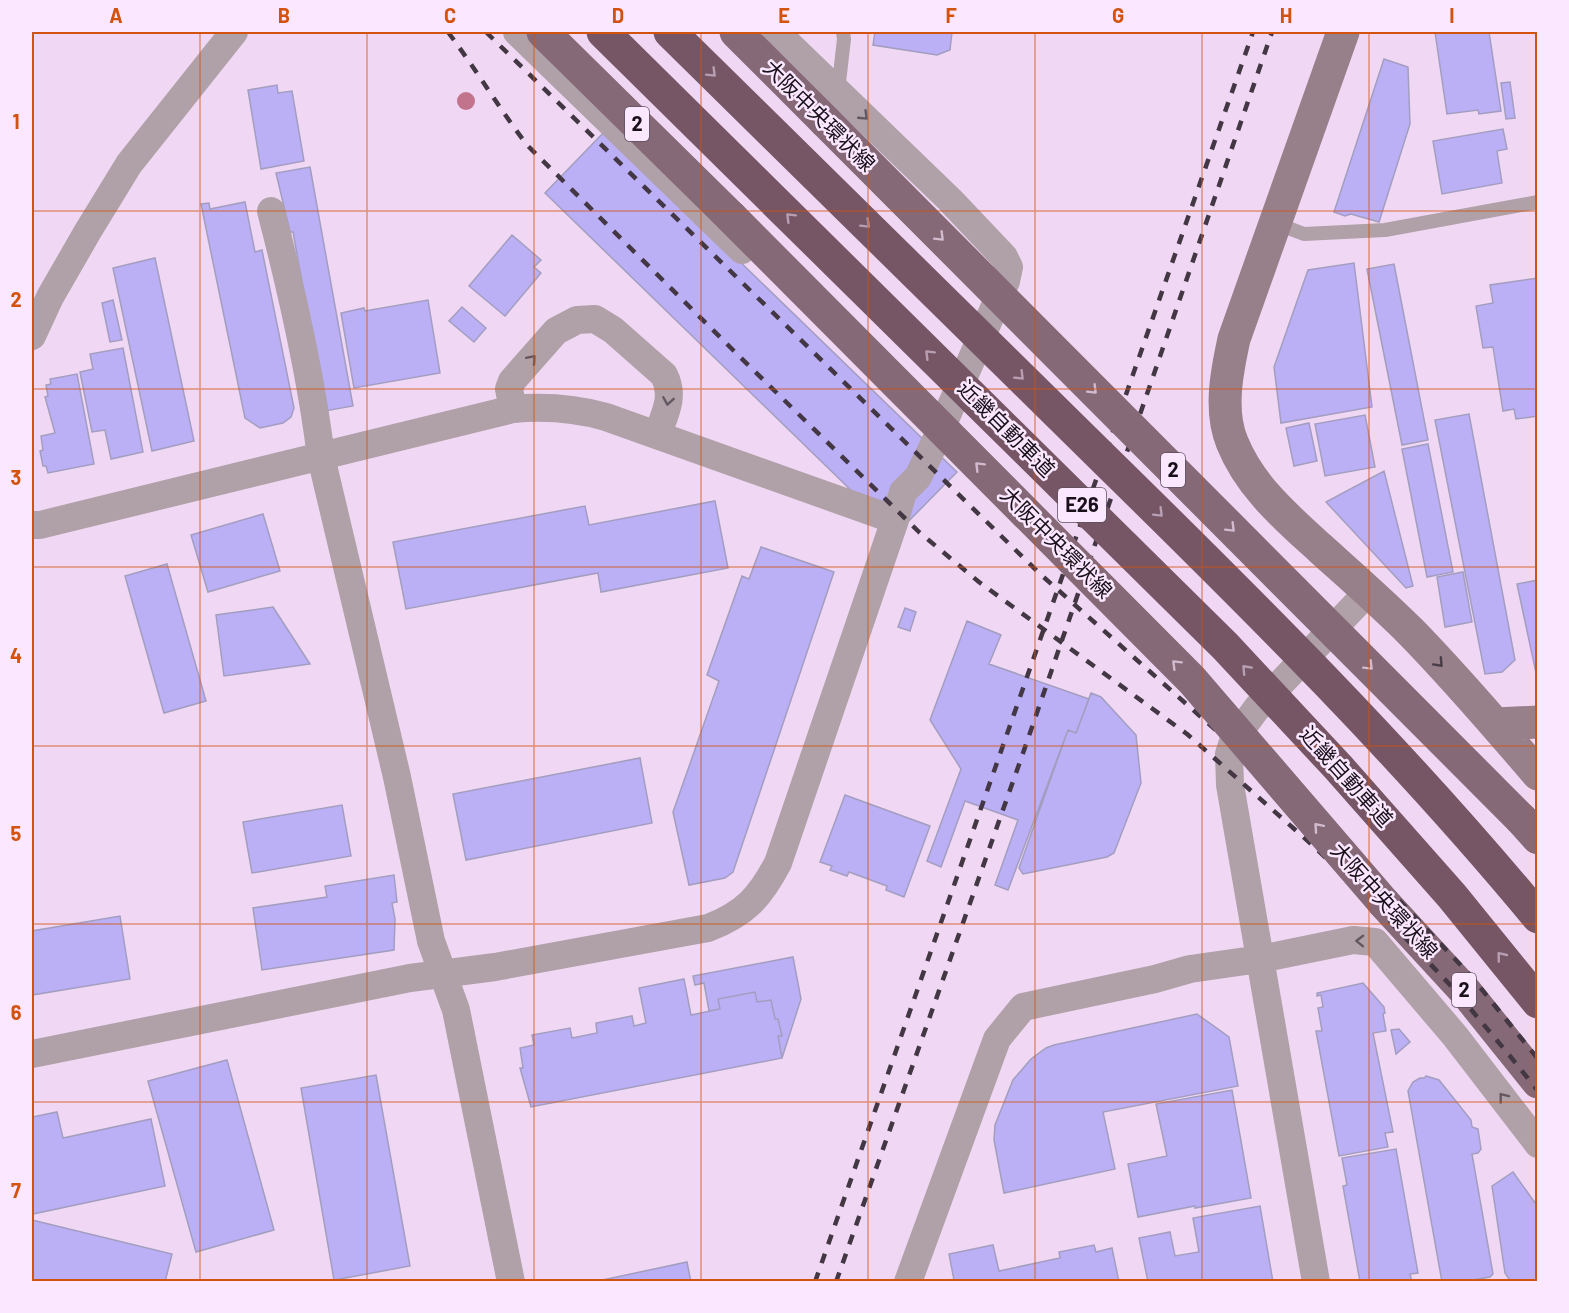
<svg xmlns="http://www.w3.org/2000/svg" width="1569" height="1313" font-family="Barlow,'Noto Sans JP',sans-serif">
<style>
.building{fill:#bbaff6;stroke:#a39ebf;stroke-width:1.5}
.lines{fill:none;stroke-linecap:round;stroke-linejoin:round}
.lane{stroke:#b0a0a7;stroke-width:14}
.street{stroke:#b0a0a7;stroke-width:28}
.secondary{stroke:#97808a;stroke-width:33}
.primary{stroke:#856976;stroke-width:33}
.rail{stroke:#433744;stroke-width:4.5;stroke-dasharray:10 10;stroke-linecap:butt}
.primary-bridge{stroke:#856976;stroke-width:33}
.highway-bridge{stroke:#765665;stroke-width:33}
.tree{fill:#c1748b}
.oneway{stroke:#b89eb2}
.oneway2{stroke:#645860}
.oneway3{stroke:#d2bbcf}
.oneway4{stroke:#4b3d47}
.grid{fill:none;stroke:#d3520d;stroke-width:1.5;stroke-opacity:0.55}
.labels{text-anchor:middle;stroke-width:5;stroke-linejoin:round;paint-order:stroke}
.shield{fill:#fbe7ff;stroke:#5d505f;stroke-width:1.5}
.shield-label{font-size:20px;font-weight:bold;fill:#19101a}
.street-label{font-size:21px;fill:#19101a;stroke:#fbe7ff}
.neatline{fill:none;stroke:#d3520d;stroke-width:2}
.grid-label{font-size:20px;text-anchor:middle;font-weight:bold;fill:#d3520d}
</style>
<rect width="100%" height="100%" fill="#f0d8f5"/>
<path class="building" d="M875 32H952L950 50 937 55 873 45Z
M1435 32H1489L1501 111 1479 114 1478 110 1447 114Z
M1384 59 1408 67 1410 124 1379 222 1351 214 1345 216 1334 212Z
M1510 82 1515 118 1506 119 1501 83Z
M277 85 278 93 292 91 304 161 261 169 248 90Z
M1503 129 1507 149 1497 151 1502 183 1442 194 1433 141Z
M605 131 957 472 896 534 545 193Z
M310 167 353 406 325 411 293 232H290L276 173Z
M245 202 255 252 262 250 294 408 291 417 283 423 260 428 245 418 201 204 209 203 210 209Z
M512 235 541 260 534 267 541 273 505 316 469 286Z
M155 258 194 441 152 451 113 268Z
M1354 263 1372 407 1281 423 1274 367 1308 270Z
M1394 264 1428 440 1402 445 1367 269Z
M1538 278V416L1516 419 1514 409 1503 411 1493 347 1483 348 1476 306 1493 303 1490 285Z
M113 300 122 340 110 342 102 303Z
M428 300 440 373 354 388 341 313 364 308 365 311Z
M462 307 486 328 474 342 449 321Z
M123 348 143 452 111 459 105 430 92 432 80 372 93 369 90 354Z
M77 374 94 464 48 473 46 466H43L40 451 43 450 41 436 55 433 45 397 48 396 46 385 51 384 50 379Z
M1469 414 1515 660 1502 672 1485 674 1435 420Z
M1365 415 1375 467 1325 476 1315 424Z
M1309 423 1317 461 1294 466 1286 428Z
M1428 444 1453 572 1427 577 1402 449Z
M1384 471 1413 586 1406 588 1326 502Z
M715 501 728 568 601 592 598 573 406 609 393 542 585 506 589 525Z
M263 514 280 571 208 592 191 535Z
M761 547 834 572 733 872 725 878 689 885 673 812 719 681 707 675 742 576 749 579Z
M167 564 206 701 164 713 125 576Z
M1463 572 1472 622 1445 627 1437 577Z
M1538 580V672L1536 673 1517 584Z
M273 607 310 664 224 676 216 615Z
M905 608 916 612 910 631 898 627Z
M967 621 1001 635 989 664 1089 699 1076 733 1068 730 1008 890 995 885 1018 820 965 801 941 867 927 861 961 769 930 720Z
M1091 693 1101 697 1136 735 1141 783 1114 853 1107 857 1023 874 1019 868 1068 730 1076 733Z
M640 758 652 823 466 860 453 794Z
M845 795 930 826 904 897 886 890 887 886 849 872 847 876 830 870 832 866 820 862Z
M342 805 351 856 252 873 243 822Z
M394 875 397 902 392 903 395 919 394 950 262 970 253 908 327 897 325 886Z
M120 916 130 979 32 995V931Z
M793 957 801 999 782 1058 778 1036H782L778 1019H775L771 1000 757 1002 755 992 718 999 720 1009 709 1011 704 983 695 985 693 976Z
M684 979 691 1015 720 1009 718 999 755 992 757 1002 771 1000 775 1019H778L782 1036H778L782 1058 531 1107 520 1068H523L520 1048 534 1045 532 1035 570 1028 572 1038 597 1033 596 1023 632 1016 634 1026 646 1023 639 988Z
M1363 983 1384 1007 1385 1013 1383 1014 1386 1031 1373 1033 1393 1132 1385 1133 1388 1147 1339 1156 1316 1031H1322L1318 1008 1323 1007 1321 995 1317 996V993Z
M1197 1014 1229 1037 1238 1086 1103 1112 1115 1169 1004 1193 994 1140 995 1125 1013 1080 1031 1059 1046 1048 1054 1045Z
M1399 1029 1410 1042 1396 1054 1391 1030Z
M227 1060 274 1230 196 1252 148 1081Z
M376 1075 410 1266 334 1280 301 1088Z
M1426 1076 1439 1080 1471 1120 1472 1127 1478 1129 1481 1149 1478 1153 1472 1154 1493 1274 1490 1277 1462 1282H1442L1408 1091 1413 1082 1420 1078H1424Z
M1232 1090 1251 1198 1195 1208V1206L1138 1217 1128 1164 1167 1156 1156 1104Z
M57 1112 63 1138 151 1119 165 1186 33 1214 32 1117Z
M1396 1149 1418 1273 1410 1274 1412 1282H1360L1343 1186 1347 1185 1342 1158Z
M1513 1172 1538 1207V1282H1511L1505 1273 1492 1186Z
M1260 1206 1273 1282H1148L1139 1238 1170 1232 1175 1256 1199 1252 1193 1218Z
M32 1220 172 1254 165 1282H32Z
M993 1245 999 1271 1060 1258 1059 1252 1094 1245 1096 1252 1112 1248 1119 1282H952L954 1280 949 1254Z
M687 1262 691 1282H593Z"/>
<g class="lines">
<path class="lane" d="M838 91 844 39 843 32
M1275 223 1304 234 1385 230 1538 202"/>
<path class="street" d="M517 32 742 250
M776 32 950 200 1004 257 1009 267 1006 281 936 440 918 477 903 492 895 520
M271 211C292 292 311 374 321 457L397 777 431 941 456 1010 511 1282
M32 336 50 297 88 231 129 164 234 32
M513 409 509 389 512 381 556 331 577 320 595 319 613 330 664 375C675 396 665 414 657 435
M32 525H40L513 409C546 406 574 408 606 417L895 520 778 863C760 897 745 914 708 928L495 967 410 978 32 1054
M908 1282 997 1039 1023 1007 1155 979 1190 969 1260 959 1353 940 1375 942 1455 1036 1538 1144
M1316 1282 1230 785 1229 754 1234 739 1257 708 1368 592"/>
<path class="secondary" d="M1343 32 1234 339C1227 371 1219 410 1232 442 1250 487 1286 517 1321 549 1351 576 1382 603 1411 632 1455 677 1497 726 1538 774
M1495 724 1538 722"/>
<path class="primary" d="M543 32 731 217
M736 32 825 121
M1521 819 1538 838
M1384 903 1465 991 1538 1082"/>
<path class="rail" d="M448 32C475 68 499 108 527 145L734 351 919 532 979 582 1187 734 1309 842 1362 892 1453 988 1510 1056 1538 1091
M486 32 1039 573 1327 829 1378 878 1470 975 1538 1059
M815 1282 1253 32
M836 1282 1022 756 1272 32"/>
<path class="primary-bridge" d="M825 121 1521 819
M731 217 1192 680 1384 903"/>
<path class="highway-bridge" d="M603 32 1225 646 1338 767 1452 896 1538 1002
M670 32C815 174 960 317 1105 460 1255 607 1404 755 1538 917"/>
</g>
<circle class="tree" cx="466" cy="101" r="9"/>
<defs><path id="oneway-chevron" d="M-2-3.5L2.5 0L-2 3.5" fill="none" stroke-width="1.6" stroke-linecap="round" stroke-linejoin="round" transform="scale(1.5)"/></defs>
<g class="oneway">
<use href="#oneway-chevron" transform="translate(712 73) rotate(45)"/>
<use href="#oneway-chevron" transform="translate(790 217) rotate(-135)"/>
<use href="#oneway-chevron" transform="translate(866 224) rotate(45)"/>
<use href="#oneway-chevron" transform="translate(929 354) rotate(-135)"/>
<use href="#oneway-chevron" transform="translate(1020 376) rotate(45)"/>
<use href="#oneway-chevron" transform="translate(1159 513) rotate(45)"/>
<use href="#oneway-chevron" transform="translate(1246 669) rotate(-133)"/>
<use href="#oneway-chevron" transform="translate(1501 956) rotate(-129)"/>
</g>
<g class="oneway2">
<use href="#oneway-chevron" transform="translate(864 116) rotate(44)"/>
<use href="#oneway-chevron" transform="translate(532 359) rotate(-49)"/>
<use href="#oneway-chevron" transform="translate(668 401) rotate(99)"/>
<use href="#oneway-chevron" transform="translate(1360 941) rotate(-179)"/>
<use href="#oneway-chevron" transform="translate(1503 1097) rotate(-128)"/>
</g>
<g class="oneway3">
<use href="#oneway-chevron" transform="translate(940 237) rotate(45)"/>
<use href="#oneway-chevron" transform="translate(1093 390) rotate(45)"/>
<use href="#oneway-chevron" transform="translate(979 466) rotate(-135)"/>
<use href="#oneway-chevron" transform="translate(1231 528) rotate(45)"/>
<use href="#oneway-chevron" transform="translate(1176 664) rotate(-135)"/>
<use href="#oneway-chevron" transform="translate(1369 666) rotate(45)"/>
<use href="#oneway-chevron" transform="translate(1318 827) rotate(-131)"/>
</g>
<use class="oneway4" href="#oneway-chevron" transform="translate(1439 663) rotate(47)"/>
<path class="grid" d="M200 32V1282M367 32V1282M534 32V1282M701 32V1282M868 32V1282M1035 32V1282M1202 32V1282M1369 32V1282M32 211H1538M32 389H1538M32 567H1538M32 746H1538M32 924H1538M32 1102H1538"/>
<g class="labels">
<g class="shield">
<rect x="625" y="107" width="24" height="34" rx="4.5"/>
<rect x="1161" y="453" width="24" height="34" rx="4.5"/>
<rect x="1058" y="488" width="48" height="34" rx="4.5"/>
<rect x="1452" y="973" width="24" height="34" rx="4.5"/>
</g>
<g class="shield-label">
<text x="637" y="131">2</text>
<text x="1173" y="477">2</text>
<text x="1082" y="512">E26</text>
<text x="1464" y="997">2</text>
</g>
<g class="street-label">
<text transform="translate(819 116) rotate(45)" y="7">大阪中央環状線</text>
<text transform="translate(1006 429) rotate(45)" y="7">近畿自動車道</text>
<text transform="translate(1056 543) rotate(45)" y="7">大阪中央環状線</text>
<text transform="translate(1346 777) rotate(48)" y="7">近畿自動車道</text>
<text transform="translate(1384 901) rotate(48)" y="7">大阪中央環状線</text>
</g>
</g>
<rect width="1569" height="1313" fill="none" stroke="#fbe7ff" stroke-width="66"/>
<rect x="33" y="33" width="1503" height="1247" class="neatline"/>
<g class="grid-label">
<text x="116" y="23">A</text>
<text x="284" y="23">B</text>
<text x="450" y="23">C</text>
<text x="618" y="23">D</text>
<text x="784" y="23">E</text>
<text x="951" y="23">F</text>
<text x="1118" y="23">G</text>
<text x="1286" y="23">H</text>
<text x="1452" y="23">I</text>
<text x="16" y="129">1</text>
<text x="16" y="307">2</text>
<text x="16" y="485">3</text>
<text x="16" y="663">4</text>
<text x="16" y="841">5</text>
<text x="16" y="1020">6</text>
<text x="16" y="1198">7</text>
</g>
</svg>
